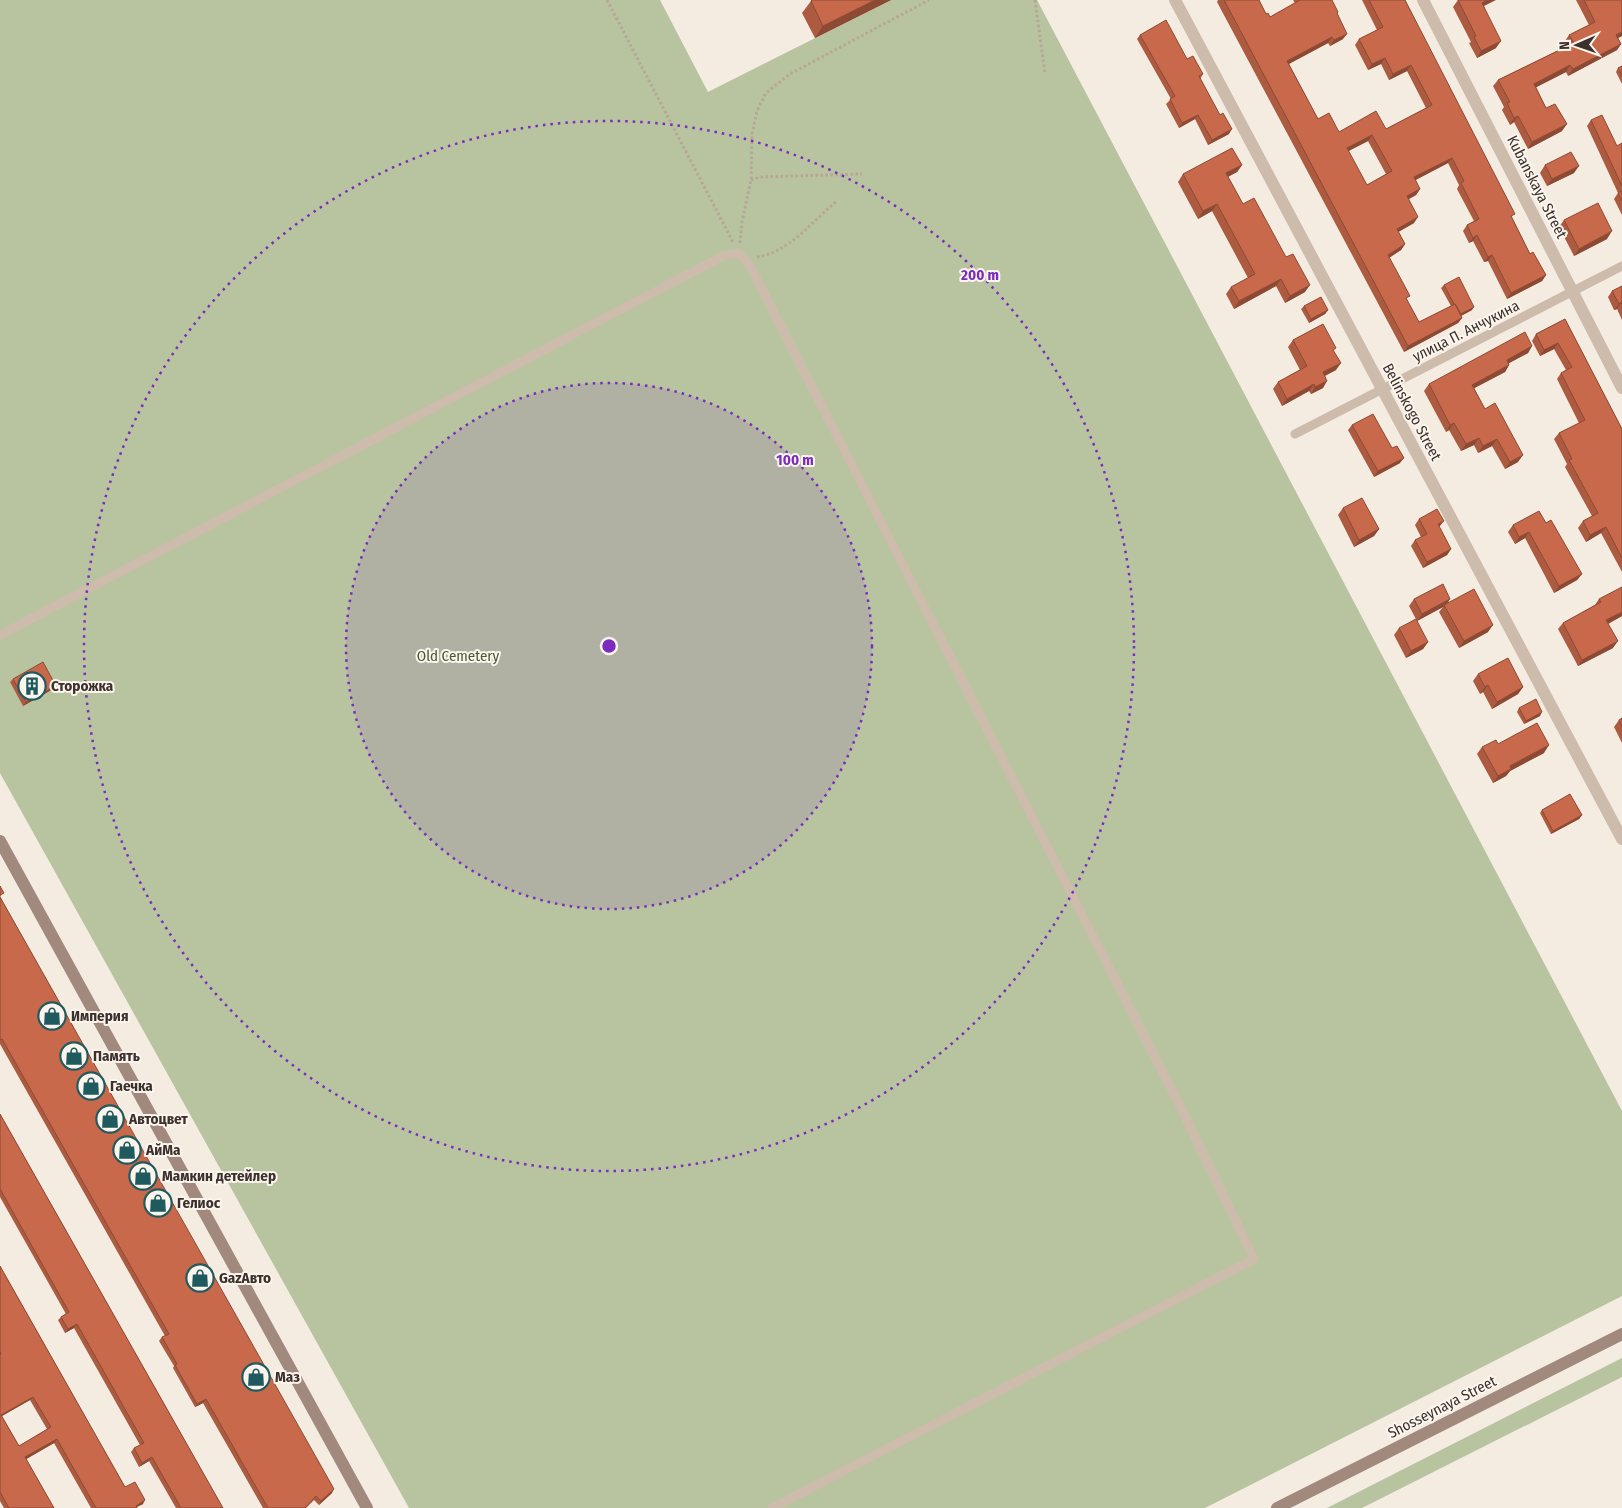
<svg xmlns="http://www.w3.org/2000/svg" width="1622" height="1508" font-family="'Fira Sans Condensed',sans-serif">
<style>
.green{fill:#b8c4a0}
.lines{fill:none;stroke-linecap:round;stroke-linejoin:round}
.path{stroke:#b9a596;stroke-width:3;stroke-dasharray:2.5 2.5;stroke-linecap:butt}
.service{stroke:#cdbbac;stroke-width:9}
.minor{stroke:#cdbbac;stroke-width:12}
.secondary{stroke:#a18a7d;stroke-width:12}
.wall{fill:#ac5a40;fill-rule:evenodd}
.shaded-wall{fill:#8c4a34}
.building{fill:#c8694b;stroke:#8c4a34;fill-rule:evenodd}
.ring{fill:none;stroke:#7b2cbf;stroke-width:2.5;stroke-dasharray:2.5 5}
.labels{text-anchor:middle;stroke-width:4;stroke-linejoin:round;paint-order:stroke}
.street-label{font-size:15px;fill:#3b302b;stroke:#fbf5ee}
.park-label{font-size:15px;fill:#4a5a2e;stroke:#fbf5ee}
.poi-label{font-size:15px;font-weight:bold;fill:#3b302b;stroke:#fbf5ee;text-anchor:start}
.centre{fill:#7b2cbf;stroke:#fbf5ee;stroke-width:2.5}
.ring-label{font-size:15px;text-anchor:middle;font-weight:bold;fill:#7b2cbf;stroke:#fbf5ee;stroke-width:4;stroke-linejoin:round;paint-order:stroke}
</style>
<rect width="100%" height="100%" fill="#f4ebe1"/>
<path class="green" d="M0 0H660L708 92 891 0H1037L1622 1111V1296L1205 1508H409L0 773Z
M1622 1358V1377L1362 1508H1327Z"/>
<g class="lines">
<path class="path" d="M607 0 733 242
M1035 0 1045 74
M751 180 760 177 862 174
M740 243 742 222 751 180 752 134 757 111 766 93 790 74 929 0
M757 257C790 252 812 221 837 201"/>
<path class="service" d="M1295 434 1622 266
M0 635 723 256 739 253 750 266 1182 1110 1254 1259 772 1508"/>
<path class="minor" d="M1175 0 1622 839
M1423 0 1622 388"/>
<path class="secondary" d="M0 841 367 1508
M1277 1508 1622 1334"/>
</g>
<path class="wall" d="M891 0 815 38 802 13 811 1Z
M1218 0H1259L1266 14 1270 17 1295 3 1293 0H1332L1337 14 1343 39 1330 46 1328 43 1289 64 1318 119 1339 132 1386 129 1426 108 1407 71 1389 80 1381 64 1368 70 1355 45 1359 39 1377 30 1362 0H1405L1530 254 1546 275 1542 281 1507 299 1488 261 1484 262 1473 241 1469 243 1463 231 1467 225 1474 221 1457 189 1459 185 1448 163 1415 180 1420 189 1416 195 1409 199 1414 223 1398 232 1405 244 1401 250 1389 258 1407 300 1419 322 1451 306 1441 288 1444 285 1472 310 1461 316 1462 318 1458 323 1404 352 1217 2ZM1368 141 1386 174 1367 185 1348 151Z
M1458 0 1484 6 1496 48 1477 58 1469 43 1471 42 1453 7Z
M1576 0H1621L1622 36 1618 38 1621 44 1617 50 1568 76 1566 72 1536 87 1546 108 1562 131 1528 149 1514 122 1510 125 1502 110 1504 107 1493 86 1498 80 1567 46 1565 41 1569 35 1589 25Z
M1140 35 1187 59 1203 74 1200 79 1229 134 1208 145 1195 119 1179 128 1166 104 1171 99 1137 39Z
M1622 66V84L1616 72 1618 68Z
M1591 120 1617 146 1622 143V215L1614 199 1618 193 1587 126Z
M1242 165 1237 172 1228 177 1243 204 1305 292 1285 303 1276 286 1234 309 1226 294 1231 287 1248 278 1212 211 1198 219 1178 182 1183 174Z
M1545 165 1574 173 1547 186 1540 173Z
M1564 220 1607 239 1574 256 1559 227Z
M1622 286V320L1617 309 1614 310 1608 297 1612 291Z
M1304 306 1328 310 1325 314 1309 323 1301 309Z
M1565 319 1622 429V572L1601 533 1586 542 1578 528 1583 521 1592 516 1565 467 1567 464 1554 439 1559 433 1579 423 1557 379 1561 373 1566 370 1554 349 1540 356 1532 341 1536 334Z
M1293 340 1334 351 1336 370 1325 376 1323 388 1311 394 1309 391 1282 406 1273 389 1278 382 1300 370 1288 347Z
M1532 346 1528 353 1509 363V365L1505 372 1474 388 1485 409 1518 462 1505 469 1492 446 1478 453 1474 445 1461 451 1449 430 1446 432 1424 391 1429 384Z
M1352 425 1400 463 1374 477 1348 430Z
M1343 508 1379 529 1374 536 1354 547 1338 515Z
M1419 519 1439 527 1451 549 1447 555 1423 568 1411 546 1415 540 1421 537 1415 525Z
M1546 523 1582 574 1577 580 1554 593 1525 538 1515 544 1508 532 1513 525Z
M1414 599H1450L1447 604 1488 632 1459 648 1439 612 1443 607 1417 621 1409 606Z
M1599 599 1622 616 1608 624 1613 648 1578 666 1558 629 1563 623 1595 605Z
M1399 628 1428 642 1423 649 1406 658 1394 635Z
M1478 674 1523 687 1518 694 1492 709 1483 692 1480 694 1473 681Z
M13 679 53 689 23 706 10 682Z
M1519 708 1540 716 1524 724 1517 712Z
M1622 718V743L1614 727 1619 720Z
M1498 744 1544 753 1510 771 1506 776 1493 783 1477 754 1482 747Z
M1542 810 1582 815 1579 819 1551 834 1540 813Z
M0 886 1 896 0 897 332 1493 319 1505 314 1500 306 1508H263L203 1403 195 1407 173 1368 174 1366 159 1341 162 1337 165 1336 0 1044Z
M0 1114 223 1508H176L149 1461 139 1467 131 1452 134 1448 140 1445 74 1328 65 1333 58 1320 61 1317 66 1314 0 1197Z
M0 1266 125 1487 143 1504 136 1507 137 1508H91L54 1443 26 1459 54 1508H4L0 1501ZM30 1400 47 1429 19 1446 2 1416Z"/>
<path class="shaded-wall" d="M875 0H891L815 38 823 26Z
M1487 0H1496L1478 9 1482 3Z
M1622 32V36L1612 41 1616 35Z
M1347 34 1343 39 1330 46 1334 40Z
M1332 37 1328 43 1283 67 1287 61Z
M1501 41 1496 48 1477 58 1481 51Z
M1621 44 1617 50 1568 76 1573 69Z
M1385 58 1381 64 1368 70 1372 64Z
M1411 65 1407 71 1389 80 1393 74Z
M1570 65 1566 72 1529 91 1534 84Z
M1198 115 1195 119 1179 128 1182 123Z
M1518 116 1514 122 1510 125 1514 118Z
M1567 124 1562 131 1528 149 1532 142Z
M1232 129 1229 134 1208 145 1212 140Z
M1372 135 1368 141 1343 154 1347 148Z
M1452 158 1448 163 1410 183 1414 177Z
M1242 165 1237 172 1221 180 1226 173Z
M1579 166 1574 173 1547 186 1552 179Z
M1420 189 1416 195 1403 202 1407 196Z
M1217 204 1212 211 1198 219 1203 211Z
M1418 217 1414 223 1393 235 1397 229Z
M1612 231 1607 239 1574 256 1579 249Z
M1477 235 1473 241 1469 243 1473 238Z
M1405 244 1401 250 1384 261 1388 255Z
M1492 255 1488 261 1484 262 1488 257Z
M1546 275 1542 281 1507 299 1511 293Z
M1281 279 1276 286 1234 309 1239 301Z
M1310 285 1305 292 1285 303 1290 296Z
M1621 302 1617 309 1614 310 1619 304Z
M1474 307 1472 310 1457 318 1459 314Z
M1328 310 1325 314 1309 323 1311 319Z
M1462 318 1458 323 1404 352 1408 346Z
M1558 343 1554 349 1540 356 1544 350Z
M1532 346 1528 353 1502 367 1507 360Z
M1341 363 1336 370 1318 379 1323 372Z
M1509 365 1505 372 1467 392 1472 385Z
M1327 381 1323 388 1311 394 1315 387Z
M1314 384 1309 391 1282 406 1287 399Z
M1454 423 1449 430 1446 432 1450 425Z
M1479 438 1474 445 1461 451 1466 444Z
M1497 439 1492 446 1478 453 1483 446Z
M1523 455 1518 462 1505 469 1510 462Z
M1404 458 1400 463 1374 477 1378 471Z
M1444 521 1439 527 1438 524Z
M1606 527 1601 533 1586 542 1590 535Z
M1379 529 1374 536 1354 547 1359 540Z
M1529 532 1525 538 1515 544 1519 537Z
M1451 549 1447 555 1423 568 1427 562Z
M1582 574 1577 580 1554 593 1559 586Z
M1450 599 1445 606 1444 605 1443 607 1417 621 1422 614Z
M1622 612V616L1602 627 1606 620Z
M1493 625 1488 632 1459 648 1464 641Z
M1618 641 1613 648 1578 666 1582 660Z
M1428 642 1423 649 1406 658 1411 651Z
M1488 685 1483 692 1480 694 1485 687Z
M56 686 53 689 23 706 26 702Z
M1523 687 1518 694 1492 709 1497 702Z
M1542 712 1540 716 1524 724 1526 721Z
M1549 745 1544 753 1510 771 1506 776 1493 783 1498 776 1510 766Z
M1582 815 1579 819 1551 834 1553 831Z
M77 1324 74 1328 65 1333 68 1329Z
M33 1397 30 1400 0 1417 1 1415Z
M206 1399 203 1403 195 1407 197 1404Z
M57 1439 54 1443 23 1461 25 1457Z
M152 1457 149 1461 139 1467 142 1463Z
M334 1489 332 1493 319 1505 321 1501Z
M145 1500 143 1504 135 1508 136 1506Z"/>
<path class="building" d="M812 0H875L823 26 811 1Z
M1224 0H1259L1266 14 1268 13 1270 17 1300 0H1332L1338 12 1337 13 1347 34 1334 40 1332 37 1287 61 1318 119 1329 113 1339 132 1376 111 1386 129 1432 105 1411 65 1393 74 1385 58 1372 64 1359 39 1383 27 1369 0H1405L1515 214 1511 216 1530 254 1533 252 1546 275 1511 293 1492 255 1488 257 1477 235 1473 238 1467 225 1479 219 1461 183 1464 181 1452 158 1414 177 1420 189 1407 196 1418 217 1397 229 1405 244 1388 255 1410 296 1406 298 1419 322 1455 304 1462 318 1408 346ZM1372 135 1392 171 1367 185 1347 148Z
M1458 0H1487L1482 3 1501 41 1481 51 1474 37 1476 36Z
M1584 0H1621L1622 2V32L1616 35 1621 44 1573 69 1570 65 1534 84 1546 108 1555 104 1567 124 1532 142 1518 116 1514 118 1507 103 1510 102 1498 80 1574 43 1569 35 1595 22Z
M1166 20 1187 59 1193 56 1203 74 1199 76 1220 115 1223 113 1232 129 1212 140 1198 115 1182 123 1170 99 1175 96 1140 35Z
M1622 66V75L1618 68Z
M1602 115 1617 146 1622 143V186L1591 120Z
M1232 148 1242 165 1226 173 1243 204 1254 198 1286 257 1293 254 1310 285 1290 296 1281 279 1239 301 1231 287 1255 274 1217 204 1203 211 1183 174Z
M1571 152 1579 166 1552 179 1545 165Z
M1622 191V201L1618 193Z
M1598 203 1612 231 1579 249 1564 220Z
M1459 277 1474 307 1461 314 1455 304H1454L1444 285Z
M1622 286V304L1621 302 1619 304 1612 291Z
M1321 297 1328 310 1311 319 1304 306Z
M1565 319 1622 429V558L1606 527 1590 535 1583 521 1598 513 1569 460 1572 459 1559 433 1585 420 1561 373 1572 367 1558 343 1544 350 1536 334Z
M1323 324 1336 348 1333 350 1341 363 1323 372 1327 381 1315 387 1314 384 1287 399 1278 382 1307 366 1293 340Z
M1525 332 1532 346 1507 360 1509 365 1472 385 1485 409 1495 403 1523 455 1510 462 1497 439 1483 446 1479 438 1466 444 1454 423 1450 425 1429 384Z
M1373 414 1392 448 1397 446 1404 458 1378 471 1352 425Z
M1362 498 1379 529 1359 540 1343 508Z
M1437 509 1444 521 1438 524 1451 549 1427 562 1415 540 1427 534 1419 519Z
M1539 511 1546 523 1551 520 1582 574 1559 586 1529 532 1519 537 1513 525Z
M1443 584 1450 599 1422 614 1414 599Z
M1622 587V612L1606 620 1618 641 1582 660 1563 623 1601 602 1599 599Z
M1474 589 1493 625 1464 641 1444 605Z
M1416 619 1428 642 1411 651 1399 628Z
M1508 658 1523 687 1497 702 1488 685 1485 687 1478 674Z
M43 662 56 686 26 702 13 679Z
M1536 699 1542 712 1526 721 1519 708Z
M1622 718V726L1619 720Z
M1537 723 1549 745 1510 766 1511 769 1498 776 1482 747 1496 740 1498 744Z
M1570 794 1582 815 1553 831 1542 810Z
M0 886 4 893 0 895Z
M0 897 334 1489 321 1501 316 1496 305 1508H268L206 1399 197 1404 175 1365 177 1364 162 1337 169 1334 2 1039 0 1040Z
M0 1114 223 1508H181L152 1457 142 1463 134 1448 144 1443 77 1324 68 1329 61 1317 69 1312 0 1189Z
M0 1266 125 1487 135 1482 145 1500 136 1506 137 1508H96L57 1439 25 1457 54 1508H9L0 1492V1355L1 1354 0 1351ZM33 1397 51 1427 19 1446 1 1415Z"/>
<circle cx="609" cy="646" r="263" fill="#7b2cbf" fill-opacity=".12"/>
<g class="ring">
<circle cx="609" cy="646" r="263"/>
<circle cx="609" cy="646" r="525"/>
</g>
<defs>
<g id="building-ring" transform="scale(1.4375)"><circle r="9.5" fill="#fbf5ee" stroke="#1f5a5e" stroke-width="1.5"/><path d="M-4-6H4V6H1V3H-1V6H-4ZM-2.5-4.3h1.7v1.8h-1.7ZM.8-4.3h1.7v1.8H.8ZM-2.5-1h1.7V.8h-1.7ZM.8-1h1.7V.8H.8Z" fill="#1f5a5e"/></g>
<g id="shop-ring" transform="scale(1.4375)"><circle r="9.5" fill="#fbf5ee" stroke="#1f5a5e" stroke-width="1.5"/><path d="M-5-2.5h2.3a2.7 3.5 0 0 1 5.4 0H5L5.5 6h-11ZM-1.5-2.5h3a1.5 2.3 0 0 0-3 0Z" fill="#1f5a5e"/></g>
</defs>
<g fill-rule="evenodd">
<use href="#building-ring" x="32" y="686"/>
<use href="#shop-ring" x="52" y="1016"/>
<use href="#shop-ring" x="74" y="1056"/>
<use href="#shop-ring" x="91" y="1086"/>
<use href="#shop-ring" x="110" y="1119"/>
<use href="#shop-ring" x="127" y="1150"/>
<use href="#shop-ring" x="143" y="1176"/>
<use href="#shop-ring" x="158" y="1203"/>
<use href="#shop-ring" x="200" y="1278"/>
<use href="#shop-ring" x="256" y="1377"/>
</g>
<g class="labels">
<g class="street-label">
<text transform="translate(1537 187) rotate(63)" y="5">Kubanskaya Street</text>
<text transform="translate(1466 331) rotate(-27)" y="5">улица П. Анчукина</text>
<text transform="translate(1412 412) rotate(62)" y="5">Belinskogo Street</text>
<text transform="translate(1442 1407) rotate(-27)" y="5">Shosseynaya Street</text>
</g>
<g class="park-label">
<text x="458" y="661">Old Cemetery</text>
</g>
<g class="poi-label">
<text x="51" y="691">Сторожка</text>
<text x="71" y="1021">Империя</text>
<text x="93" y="1061">Память</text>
<text x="110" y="1091">Гаечка</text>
<text x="129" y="1124">Автоцвет</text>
<text x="146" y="1155">АйМа</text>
<text x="162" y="1181">Мамкин детейлер</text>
<text x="177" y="1208">Гелиос</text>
<text x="219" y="1283">GazАвто</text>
<text x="275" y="1382">Маз</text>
</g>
</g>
<circle cx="609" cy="646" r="8" class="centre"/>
<g class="ring-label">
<text x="980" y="280">200 m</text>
<text x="795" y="465">100 m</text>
</g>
<g transform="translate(1577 45) rotate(268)" stroke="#fbf5ee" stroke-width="4" paint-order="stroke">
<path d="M0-4L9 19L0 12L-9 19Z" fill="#3b302b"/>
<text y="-8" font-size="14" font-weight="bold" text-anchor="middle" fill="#3b302b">N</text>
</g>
</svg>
